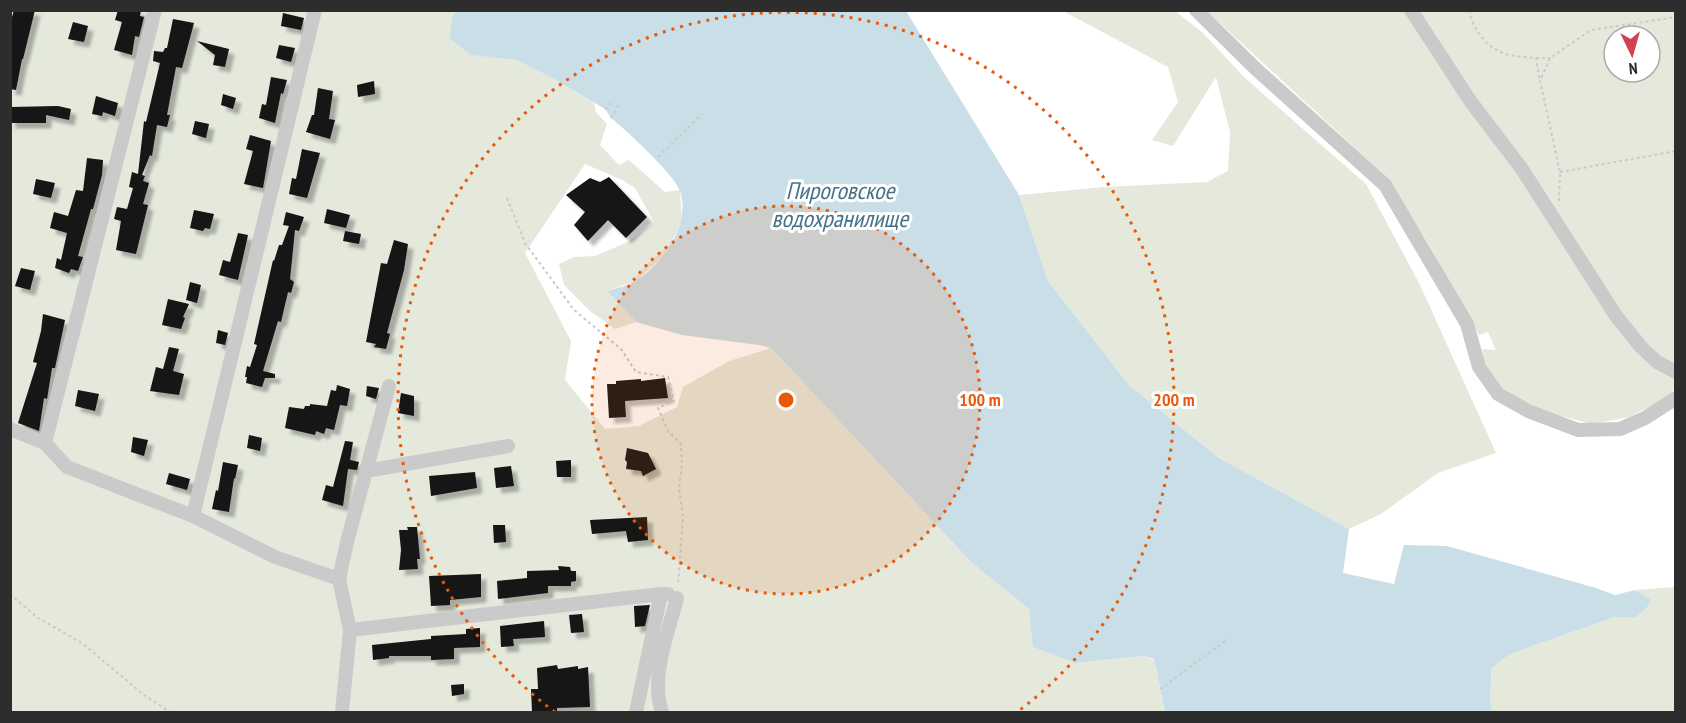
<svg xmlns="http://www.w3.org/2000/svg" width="1686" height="723" font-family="'PT Sans Narrow',sans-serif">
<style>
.green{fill:#e4e9dc;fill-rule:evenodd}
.water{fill:#cadee7}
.building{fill:#141414;filter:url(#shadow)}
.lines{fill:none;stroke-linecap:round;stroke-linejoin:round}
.path{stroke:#cacaca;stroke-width:2;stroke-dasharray:3 3;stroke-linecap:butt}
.minor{stroke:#cacaca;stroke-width:14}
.ring{fill:none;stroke:#e8590c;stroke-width:3;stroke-dasharray:3 6}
.labels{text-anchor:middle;stroke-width:6;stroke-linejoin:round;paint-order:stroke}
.water-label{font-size:24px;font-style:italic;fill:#447186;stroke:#fff}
.centre{fill:#e8590c;stroke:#fff;stroke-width:3}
.ring-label{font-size:18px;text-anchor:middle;font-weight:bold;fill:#e8590c;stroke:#fff;stroke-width:6;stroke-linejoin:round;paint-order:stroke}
</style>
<defs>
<filter id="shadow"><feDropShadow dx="5.5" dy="5.5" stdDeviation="1.5" flood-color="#0004"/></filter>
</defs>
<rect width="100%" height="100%" fill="#fff"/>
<path class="green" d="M10 11H457L452 17 482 51 516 60 552 78 594 103 596 112 607 124 600 145 619 165 629 160 665 192 680 190 682 220 668 252 636 281 607 291 636 322 615 329 590 311 564 285 559 264 574 257 595 256 628 242 654 222 635 188 622 180 585 164 525 253 571 341 565 380 605 429 639 426 677 407 683 387 729 361 771 348 971 562 1029 609 1034 647 1075 663 1142 656 1154 660 1165 712H11Z
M1063 11H1175L1203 33 1245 78 1366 184 1420 285 1496 453 1438 473 1381 514 1349 529 1219 458 1129 385 1048 281 1019 195 1104 187 1207 182 1228 171 1230 132 1216 77 1173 146 1152 140 1178 102 1168 67Z
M1207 11H1675V389L1662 400 1629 417 1591 424 1543 411 1507 395 1483 360V349L1496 350 1488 332 1479 335 1428 243 1384 175ZM1614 36H1650V72H1614Z
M1675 587V712H1492L1490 699 1492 668 1510 654 1615 617 1636 616 1651 599 1635 590Z"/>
<path class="water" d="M457 11H906L1019 195 1048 281 1129 385 1219 458 1349 529 1343 573 1394 584 1404 545 1447 546 1596 588 1615 595 1635 590 1651 599 1648 606 1636 617H1615L1510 654 1492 668 1490 699 1492 712H1165L1154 659 1142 656 1075 663 1033 647 1029 609 971 562 771 348 759 345 682 335 636 322 607 291C616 288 629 286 637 280 664 262 691 225 680 191 675 175 626 130 611 118L605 109 552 78 516 60 471 55 450 39 452 17Z"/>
<path class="building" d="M14 10H35L23 59H22L16 90 10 89V24Z
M118 10H141L140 16 144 17 139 37 135 36 132 55 114 50 122 22 115 20Z
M283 13 304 18 301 30 281 26Z
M173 19 194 23 182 68 176 67 167 115H170L167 127 157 125 152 156 150 155 142 175 145 176 143 181 149 183 143 204 148 205 136 254 116 250 121 221 114 219 117 207 127 209 133 188 129 187 132 172 138 174 144 121 146 122 160 63 153 61 154 51 163 52 165 48H167Z
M73 22 88 26 84 42 68 39Z
M197 41 229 49 225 67 213 65 215 55Z
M279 45 295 48 291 62 276 58Z
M271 77 287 80 283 94 281 93 275 123 259 118 262 104 266 105Z
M374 81 375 94 358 97 357 85Z
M318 88 333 91 329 119 335 120 330 139 306 132 312 115H314Z
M223 94 236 98 233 109 221 105Z
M96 96 118 103 115 116 103 112 102 116 92 114Z
M58 106 71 109 69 120 46 115V123H10V107Z
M195 121 209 124 206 138 192 134Z
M250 135 271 141 263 188 244 184 253 151 246 149Z
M302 149 320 153 307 198 289 194 292 178 296 179Z
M87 158 103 160 102 175 93 209H91L78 256 83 257 78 271 71 269 69 273 55 268 57 258 61 260 67 233 50 228 54 212 68 216 76 190 83 191Z
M609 177 647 217 626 238 608 220 588 241 574 225 585 212 566 195 590 178 600 182Z
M36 179 55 183 51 198 33 194Z
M327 209 350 215 346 228 324 223Z
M194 210 214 214 210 229 205 228 203 231 190 228Z
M286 212 304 217 299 231 295 230 290 279 294 282 291 293 288 292 281 322 278 321 263 371 275 374V378H265L262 387 246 383 247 377H245L247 366 250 367 257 345 254 344 273 260 274 261 279 245H282L289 226 283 225Z
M345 231 361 234 359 244 343 241Z
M238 233 248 235 238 280 219 275 223 260 230 262Z
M394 240 408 244 404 270 387 333 390 334 386 349 374 347 376 344 366 342 381 263 387 264Z
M21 268 35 271 30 290 15 286Z
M190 282 201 285 197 303 186 300Z
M168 299 189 304 183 317 185 318 181 329 162 325Z
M43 314 65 320 55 368H52L47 399 44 398 39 431 18 423 37 363 33 362 41 331Z
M218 330 228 333 225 345 216 343Z
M169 347 179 349 173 371 184 374 179 395 150 391 156 367 163 369Z
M665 378 668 398 625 401 626 417 609 418 607 384H616V381L641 379V381Z
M337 385 350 389 347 406 340 405 334 430 326 428 324 434 316 431 315 435 285 428 289 407 304 409 305 406H310V404L327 406 331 390 336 391Z
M367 386 379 388 376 399 366 396Z
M78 390 99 394 95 411 75 406Z
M401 393 414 396V416L398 413Z
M249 435 262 438 260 451 247 448Z
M133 437 148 440 144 456 131 452Z
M345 441 353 442 350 460 359 462 357 470 348 469 343 506 322 500 326 485 333 487Z
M627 448 648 453 656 469 643 476 641 471 626 469 627 462 625 460Z
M571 460V477H557L556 461Z
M223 462 238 465 235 479 234 478 229 512 212 509 216 490 218 491Z
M511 466 514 486 496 488 494 468Z
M475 472 477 488 431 496 429 476Z
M169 473 190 479 187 490 166 484Z
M647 517 648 540 628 542 626 531 592 534 590 520Z
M493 525H505L506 542 494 543Z
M407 527H417L420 559H417L418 569 399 570 401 550 399 530H408Z
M558 566 570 567 571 571H576V581L571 582V586H548V593L498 599 497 581 527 578V571L559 570Z
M481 574V597L450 600V605L431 606 429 576Z
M650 605 645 626 635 627 634 606Z
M582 614 584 632 571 633 569 615Z
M544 621 545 637 513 639 514 646 501 647 500 626Z
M480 628V647L454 648V659L431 660V656H389V658L373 660 372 645 431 639V636L466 634V629Z
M557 665 558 669 578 666V669L588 667 590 707 557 708V712H532L531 689H538L537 668Z
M464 684V694L452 696 451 685Z"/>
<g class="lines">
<path class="path" d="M1469 10C1473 29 1484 45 1503 53 1512 57 1526 57 1536 58L1540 81
M1536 58H1550
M605 109 611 103
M611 118 619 105
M658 157 702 114
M1560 172 1676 151
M507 198 525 243 574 310 621 349 636 372 668 377 674 401 658 408 668 431 681 444 682 465 679 488 683 517 678 584
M1559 201 1560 172 1540 81 1550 58 1591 30 1676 17
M10 594 38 618 82 643 144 695 170 712
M1160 689 1228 639"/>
<path class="minor" d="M1196 10 1256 69 1385 185 1467 324 1479 367 1498 394 1528 411 1578 430 1620 429 1645 418 1676 398
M1411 10 1471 102 1522 169 1616 316 1641 347 1657 362 1676 372
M10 429 45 443 67 467 193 516 275 557 339 579 347 542 389 386
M45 443 155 10
M366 471 508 446
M193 516 315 10
M339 579 350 630 342 712
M350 630 661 594
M636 712 661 594H668
M662 712C650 676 668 634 677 598"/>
</g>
<circle cx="786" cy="400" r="194" fill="#e8590c" fill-opacity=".12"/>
<g class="ring">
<circle cx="786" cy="400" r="194"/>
<path d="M555 712A388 388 0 1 1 1017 712"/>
</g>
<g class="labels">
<g class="water-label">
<text x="840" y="199">Пироговское<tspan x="840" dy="28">водохранилище</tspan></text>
</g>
</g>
<circle cx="786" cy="400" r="9" class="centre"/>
<g class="ring-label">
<text x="980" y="406">100 m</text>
<text x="1174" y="406">200 m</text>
</g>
<rect width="1686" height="723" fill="none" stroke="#2d2d2d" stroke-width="24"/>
<g transform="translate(1632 54) rotate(175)"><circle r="28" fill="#ffffff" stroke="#ababab" stroke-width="1.5"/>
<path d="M0-4.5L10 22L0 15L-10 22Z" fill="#d24156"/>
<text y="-9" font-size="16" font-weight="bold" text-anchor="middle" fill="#2d2d2d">N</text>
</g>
</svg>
